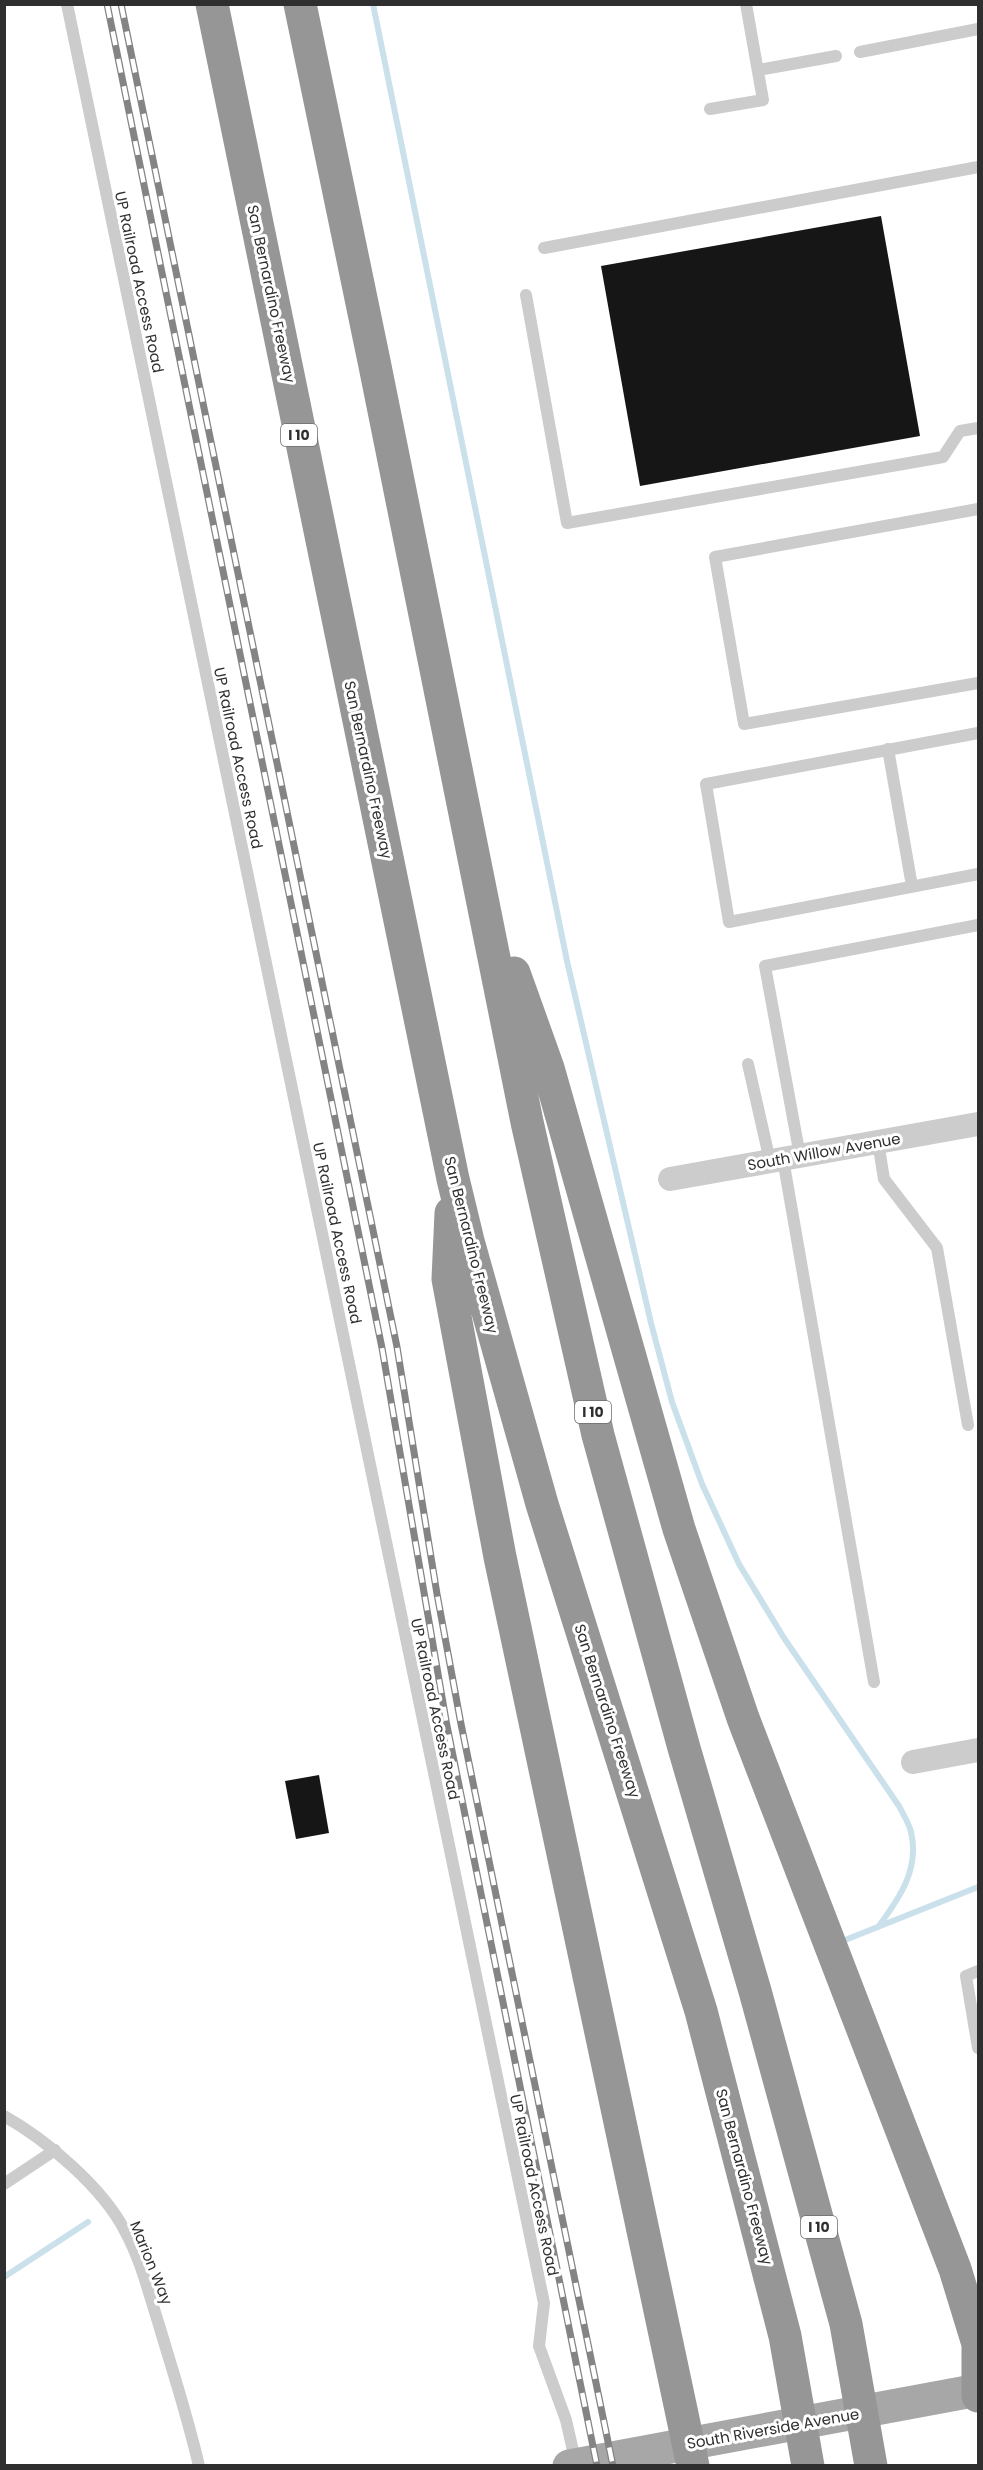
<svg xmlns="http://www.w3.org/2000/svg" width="983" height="2470" font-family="Poppins,sans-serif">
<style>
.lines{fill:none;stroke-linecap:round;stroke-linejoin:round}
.stream{stroke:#cae1eb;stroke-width:6}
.building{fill:#161616}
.service{stroke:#ccc;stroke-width:12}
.minor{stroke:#ccc;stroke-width:24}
.primary{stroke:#a7a7a7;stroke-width:33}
.motorway{stroke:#969696;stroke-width:33}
.rail-casing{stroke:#848484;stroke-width:7}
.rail{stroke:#fff;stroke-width:4.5;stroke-dasharray:14;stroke-linecap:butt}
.labels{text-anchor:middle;stroke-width:6;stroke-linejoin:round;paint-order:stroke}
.shield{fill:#fff;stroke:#6d6d6d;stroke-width:1.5}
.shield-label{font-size:14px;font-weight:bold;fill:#2f2f2f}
.street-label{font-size:15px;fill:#2f2f2f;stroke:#fff}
</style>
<rect width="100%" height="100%" fill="#fff"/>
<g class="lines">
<path class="stream" d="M373 4 567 961 651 1323 672 1402 702 1484 739 1564 784 1638 899 1806C903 1814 909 1823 911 1832 920 1869 899 1899 878 1927
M840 1942 978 1887
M4 2277 88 2222"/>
</g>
<path class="building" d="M881 216 920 436 640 486 601 266Z
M319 1775 329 1833 296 1839 285 1781Z"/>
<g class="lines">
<path class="service" d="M67 4 539 2279 544 2303 539 2346 566 2420 576 2464
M860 52 978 29
M758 70 836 56
M710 109 763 100 746 4
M544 248 978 167
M526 295 567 523 943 457 960 431 978 428
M978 509 715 557 744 724 978 683
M978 733 706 784 729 922 978 874
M888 749 912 886
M748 1064 770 1161
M878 1142 884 1179 937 1248 968 1425
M800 1156 765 966 978 925
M783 1159 874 1682
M978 1971 966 1976 978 2048
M4 2116C47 2140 103 2188 125 2231 141 2260 149 2294 159 2325 173 2372 188 2418 199 2466
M4 2184 55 2150"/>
<path class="minor" d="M670 1179 978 1124
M913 1762 978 1750"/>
<path class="primary" d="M569 2466 978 2390"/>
<path class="motorway" d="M212 4 453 1179 468 1241 542 1504 701 2011 785 2336 808 2466
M300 4 374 361 527 1122 598 1435 684 1748 755 1991 846 2324 871 2466
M514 973 548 1068 679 1529 743 1718 955 2269 978 2344V2396
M451 1213 448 1279 500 1557 693 2466"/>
<g class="rail-casing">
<path id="rail" d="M107 4 382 1348 447 1726 597 2466
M121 4 397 1347 437 1594 461 1724 613 2466"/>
</g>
<use href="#rail" class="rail"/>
</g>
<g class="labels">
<g class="shield">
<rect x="281" y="424" width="36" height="22" rx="4.5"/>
<rect x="575" y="1401" width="36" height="22" rx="4.5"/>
<rect x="801" y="2216" width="36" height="22" rx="4.5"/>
</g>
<g class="shield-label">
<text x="299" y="440">I 10</text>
<text x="593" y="1417">I 10</text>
<text x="819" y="2232">I 10</text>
</g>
<g class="street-label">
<text transform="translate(139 282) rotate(78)" y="5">UP Railroad Access Road</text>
<text transform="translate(271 294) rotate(78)" y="5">San Bernardino Freeway</text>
<text transform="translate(238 758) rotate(78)" y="5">UP Railroad Access Road</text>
<text transform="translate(368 770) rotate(78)" y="5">San Bernardino Freeway</text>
<text transform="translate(824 1152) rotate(-10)" y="5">South Willow Avenue</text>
<text transform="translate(337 1233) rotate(78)" y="5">UP Railroad Access Road</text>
<text transform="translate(471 1245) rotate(76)" y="5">San Bernardino Freeway</text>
<text transform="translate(435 1709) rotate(78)" y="5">UP Railroad Access Road</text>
<text transform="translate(607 1711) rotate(72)" y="5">San Bernardino Freeway</text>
<text transform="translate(744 2177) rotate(75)" y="5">San Bernardino Freeway</text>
<text transform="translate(534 2185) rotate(78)" y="5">UP Railroad Access Road</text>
<text transform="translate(151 2263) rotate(68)" y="5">Marion Way</text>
<text transform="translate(773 2429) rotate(-10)" y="5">South Riverside Avenue</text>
</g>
</g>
<rect width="983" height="2470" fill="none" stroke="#2f2f2f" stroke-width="12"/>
</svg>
